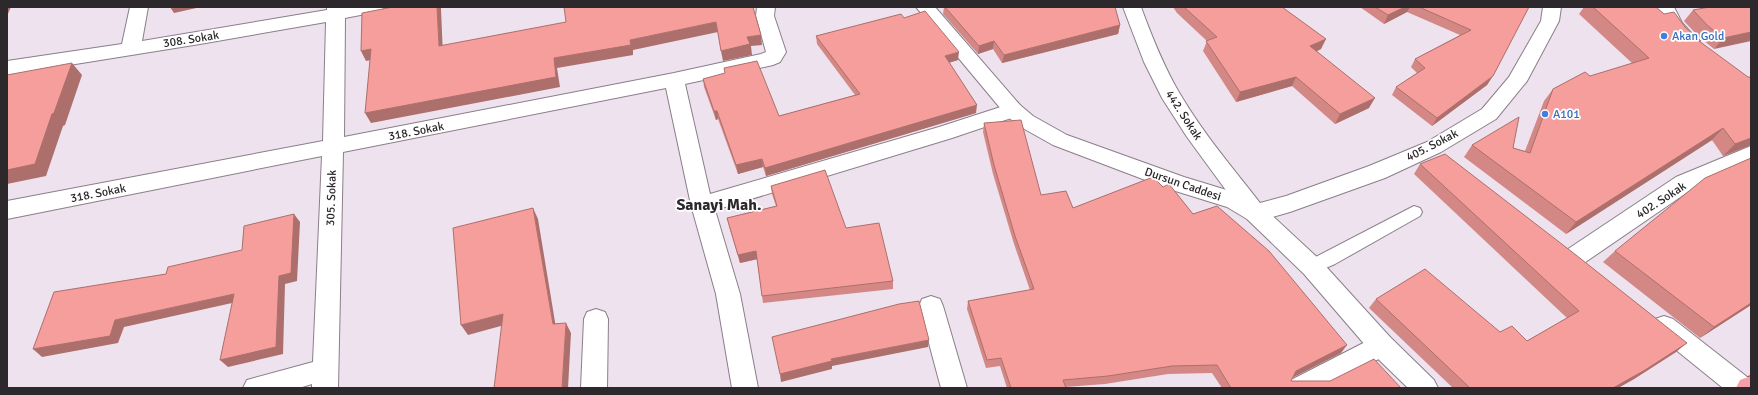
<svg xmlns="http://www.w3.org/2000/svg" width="1758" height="395" font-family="Signika,sans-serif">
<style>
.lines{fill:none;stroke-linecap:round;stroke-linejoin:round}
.service-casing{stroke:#897f89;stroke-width:2}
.minor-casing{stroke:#897f89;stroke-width:2}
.tertiary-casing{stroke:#897f89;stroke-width:2}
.primary-casing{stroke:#aa4c58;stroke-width:2}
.service{fill:#fff;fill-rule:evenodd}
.minor{fill:#fff;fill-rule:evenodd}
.tertiary{fill:#fff;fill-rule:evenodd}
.primary{fill:#f5a0a9;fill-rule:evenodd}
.wall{fill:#d48885}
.shaded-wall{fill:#ac6f6c}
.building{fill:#f69e9b;stroke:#ac6f6c}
.shop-dot{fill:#3f7fe0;stroke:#fff;stroke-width:1.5}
.labels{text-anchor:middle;stroke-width:3.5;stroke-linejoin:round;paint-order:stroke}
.shop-label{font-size:12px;fill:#366cbe;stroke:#fff;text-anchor:start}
.street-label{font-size:12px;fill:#2c282c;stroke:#fff}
.district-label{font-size:16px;font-weight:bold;fill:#2c282c;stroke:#fff}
</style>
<rect width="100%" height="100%" fill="#ede2ee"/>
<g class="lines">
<g class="service-casing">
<path id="service" d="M1414 206 1420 208 1422 212 1420 216 1335 264 1312 274 1306 272 1304 267 1306 262Z"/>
</g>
<g class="minor-casing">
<path id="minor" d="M130 7H148L142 41 327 10V7H384L381 11 345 18 344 137 674 73 761 54 766 52 756 16 757 7H775L774 16 786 52 780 62 773 65 685 84 710 194 939 127 1013 103 1020 105 1023 110 1020 115 952 138 715 210 740 294 758 388H732L716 294 691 205 666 88 343 152 338 388H312V384L299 388H243L247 380 313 362 322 156 7 219V201L323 141 326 22 200 44 7 75V61L122 44Z
M1123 7H1141C1152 37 1164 67 1180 94 1203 133 1232 167 1260 203L1286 196 1369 166 1427 142 1482 109 1509 77 1541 21 1543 7H1561L1559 21 1527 81 1496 119 1441 152 1385 178 1290 212 1255 222 1247 219 1187 137 1162 98 1144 62Z
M1656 7H1674L1682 23 1694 36 1692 40C1671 46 1663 22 1656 7Z
M1751 146V163L1692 189 1584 263 1576 265 1568 263 1564 256 1568 249 1676 177Z
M931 296 940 299 943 306 967 388H941L919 306 922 299Z
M596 309 605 312 608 319 607 388H581L584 319 587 312Z
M1664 316 1673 319 1751 380V388H1723L1655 333 1652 326 1655 319Z
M1381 334 1390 337 1393 345 1390 353 1324 388H1287L1291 380Z"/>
</g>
<g class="tertiary-casing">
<path id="tertiary" d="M916 7H935L1020 105 1033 116 1067 135 1184 177 1243 195 1263 207 1320 260 1390 337 1434 380 1438 388H1408L1372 353 1304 274 1247 219 1227 207 1169 189 1053 145 1019 126 1006 115Z"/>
</g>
<g class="primary-casing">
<path id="primary" d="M1751 376V388H1736L1740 380Z"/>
</g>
<use href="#service" class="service"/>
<use href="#minor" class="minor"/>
<use href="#tertiary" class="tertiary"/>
<use href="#primary" class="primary"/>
</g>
<path class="wall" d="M944 7H1115L1120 25 1118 34 1002 63 993 49 978 54 943 14Z
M1173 7H1282L1321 49 1317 51 1369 108 1335 124 1292 86 1236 102 1203 51 1207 41 1177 13Z
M1360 7H1529L1487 85 1432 126 1392 95 1396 87 1417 73 1411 67 1415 59 1460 35 1407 12 1384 24Z
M1584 7H1656L1664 14 1685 27 1700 42 1751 145 1723 156 1712 140 1566 234 1464 157 1472 145 1513 148 1525 151 1544 101 1553 89 1632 63 1579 14Z
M1751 7 1714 49 1698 36 1684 21 1693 10Z
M904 18 958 60 949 63 976 113 766 176 763 167 738 174 718 119 716 120 704 87 703 79 779 116 855 95 817 44 816 36Z
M984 123 1041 195 1073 208 1163 187 1193 214 1341 353 1293 377 1291 381 1401 388H1222L1212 373 1168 374 1105 384 1065 387 1066 388H1007L1000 366 986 368 967 309 968 301 1030 290 1014 244 993 174 983 132Z
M1751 158V305L1700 338 1603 262 1615 251Z
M1420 164 1676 352 1634 379 1618 388H1453L1369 308 1376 299 1500 332 1527 341 1567 318 1414 174Z
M771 186 846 228 893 281V289L763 303 757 259 740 263 729 226 727 218 776 206 772 194Z"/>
<path class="shaded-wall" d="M7 7H11L7 16Z
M170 7H201L174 13Z
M437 7H441V9L443 56 439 46Z
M1405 7H1410L1407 12 1384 24 1388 15Z
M716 22 718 32 633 50V55L557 68 560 87 371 123 365 113 554 58 630 40Z
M1120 25 1118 34 1002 63 1004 55Z
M1751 32V41L1714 49 1723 38Z
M761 35 762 45 751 46 752 55 723 61 721 51 747 37Z
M1326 39 1321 49 1306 56 1310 46Z
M994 41 993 49 978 54 979 46Z
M371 49 376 59 366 61 361 51Z
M959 52 958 60 944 64 945 56Z
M72 63 82 75 65 125 63 126 46 176 7 184V170Z
M1493 76 1487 85 1432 126 1437 118Z
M1296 77 1292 86 1236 102 1240 92Z
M1375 98 1369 108 1335 124 1340 114Z
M977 105 976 113 766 176 765 168Z
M714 111H717L718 119 716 120Z
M1723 128 1712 140 1566 234 1576 222Z
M1751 138V145L1723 156 1735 144Z
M762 159 763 167 738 174 736 165Z
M533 208 538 219 557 334 553 324Z
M294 214 300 222 297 281 285 284 283 354 228 367 220 360 279 276Z
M756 251 758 259 740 263 738 255Z
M234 294 241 301 124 327 118 343 42 357 33 349 115 320Z
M1751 303V305L1700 338 1714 327Z
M503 314 508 324 468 335 461 325Z
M566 323 571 333 568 388H562Z
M929 340 928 347 832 366V369L781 382 780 374 831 359Z
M1687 343 1676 352 1634 379 1618 388H1613Z
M1347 345 1341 353 1290 379 1296 371Z"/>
<path class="building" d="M393 7H437L439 46 566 22 564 7H753L761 35 747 37 750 44 721 51 716 22 630 40 631 45 554 58 556 77 365 113 371 49 361 51 362 13Z
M945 7H1115L1120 25 1004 55 994 41 979 46Z
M1184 7H1282L1326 39 1310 46 1375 98 1340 114 1296 77 1240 92 1206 41 1217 37Z
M1375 7H1405L1388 15Z
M1419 7H1529L1493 76 1437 118 1396 87 1425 68 1415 59 1471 30Z
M1593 7H1656L1664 14 1674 12 1685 27 1701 41H1699L1748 77H1751V138L1735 144 1723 128 1576 222 1472 145 1519 117 1513 148 1530 153 1553 89 1585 72 1590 76 1649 58Z
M1710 7H1751V32L1723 38 1707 25 1693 10Z
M925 11 959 52 945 56 977 105 765 168 762 159 736 165 717 111H714L703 79 725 73 724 68 757 61 779 116 860 94 816 36 901 14 904 18Z
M72 63 54 113 52 114 35 164 7 170V75Z
M1021 120 1041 195 1066 191 1073 208 1153 177 1163 187 1169 184 1193 214 1217 206 1269 251 1347 345 1296 371 1291 381H1330L1374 359 1401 388H1231L1217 365 1172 366 1108 376 1063 380 1066 388H1011L1001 358 987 360 968 301 1034 289 1015 236 994 165 984 123Z
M1445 154 1576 255 1687 343 1645 370 1613 388H1470L1376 299 1425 269 1500 332 1512 326 1527 341 1579 311 1420 164Z
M1751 158V303L1714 327 1615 251 1705 178Z
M825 170 846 228 879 223 893 281 762 296 756 251 738 255 727 218 777 206 771 186Z
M533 208 553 324 566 323 562 388H494L503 314 461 325 453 228Z
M294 214 291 273 279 276 276 347 220 360 234 294 115 320 110 336 33 349 54 292 166 274 168 267 242 250 244 226Z
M919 301 929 340 831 359 832 361 780 374 772 337 899 304Z"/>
<g class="shop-dot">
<circle cx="1664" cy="36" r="4"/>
<circle cx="1545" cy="114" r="4"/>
</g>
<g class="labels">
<g class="shop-label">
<text x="1672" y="40">Akan Gold</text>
<text x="1553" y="118">A101</text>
</g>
<g class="street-label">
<text transform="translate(191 39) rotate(-9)" y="4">308. Sokak</text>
<text transform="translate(1184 115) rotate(57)" y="4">442. Sokak</text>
<text transform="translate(416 131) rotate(-11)" y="4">318. Sokak</text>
<text transform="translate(1432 145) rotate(-27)" y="4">405. Sokak</text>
<text transform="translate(1183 184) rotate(19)" y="4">Dursun Caddesi</text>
<text transform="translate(98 193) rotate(-11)" y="4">318. Sokak</text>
<text transform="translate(331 198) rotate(-88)" y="4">305. Sokak</text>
<text transform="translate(1661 200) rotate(-33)" y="4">402. Sokak</text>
</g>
<g class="district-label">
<text x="719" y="210">Sanayi Mah.</text>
</g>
</g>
<rect width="1758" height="395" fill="none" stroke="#2c282c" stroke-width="16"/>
</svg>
